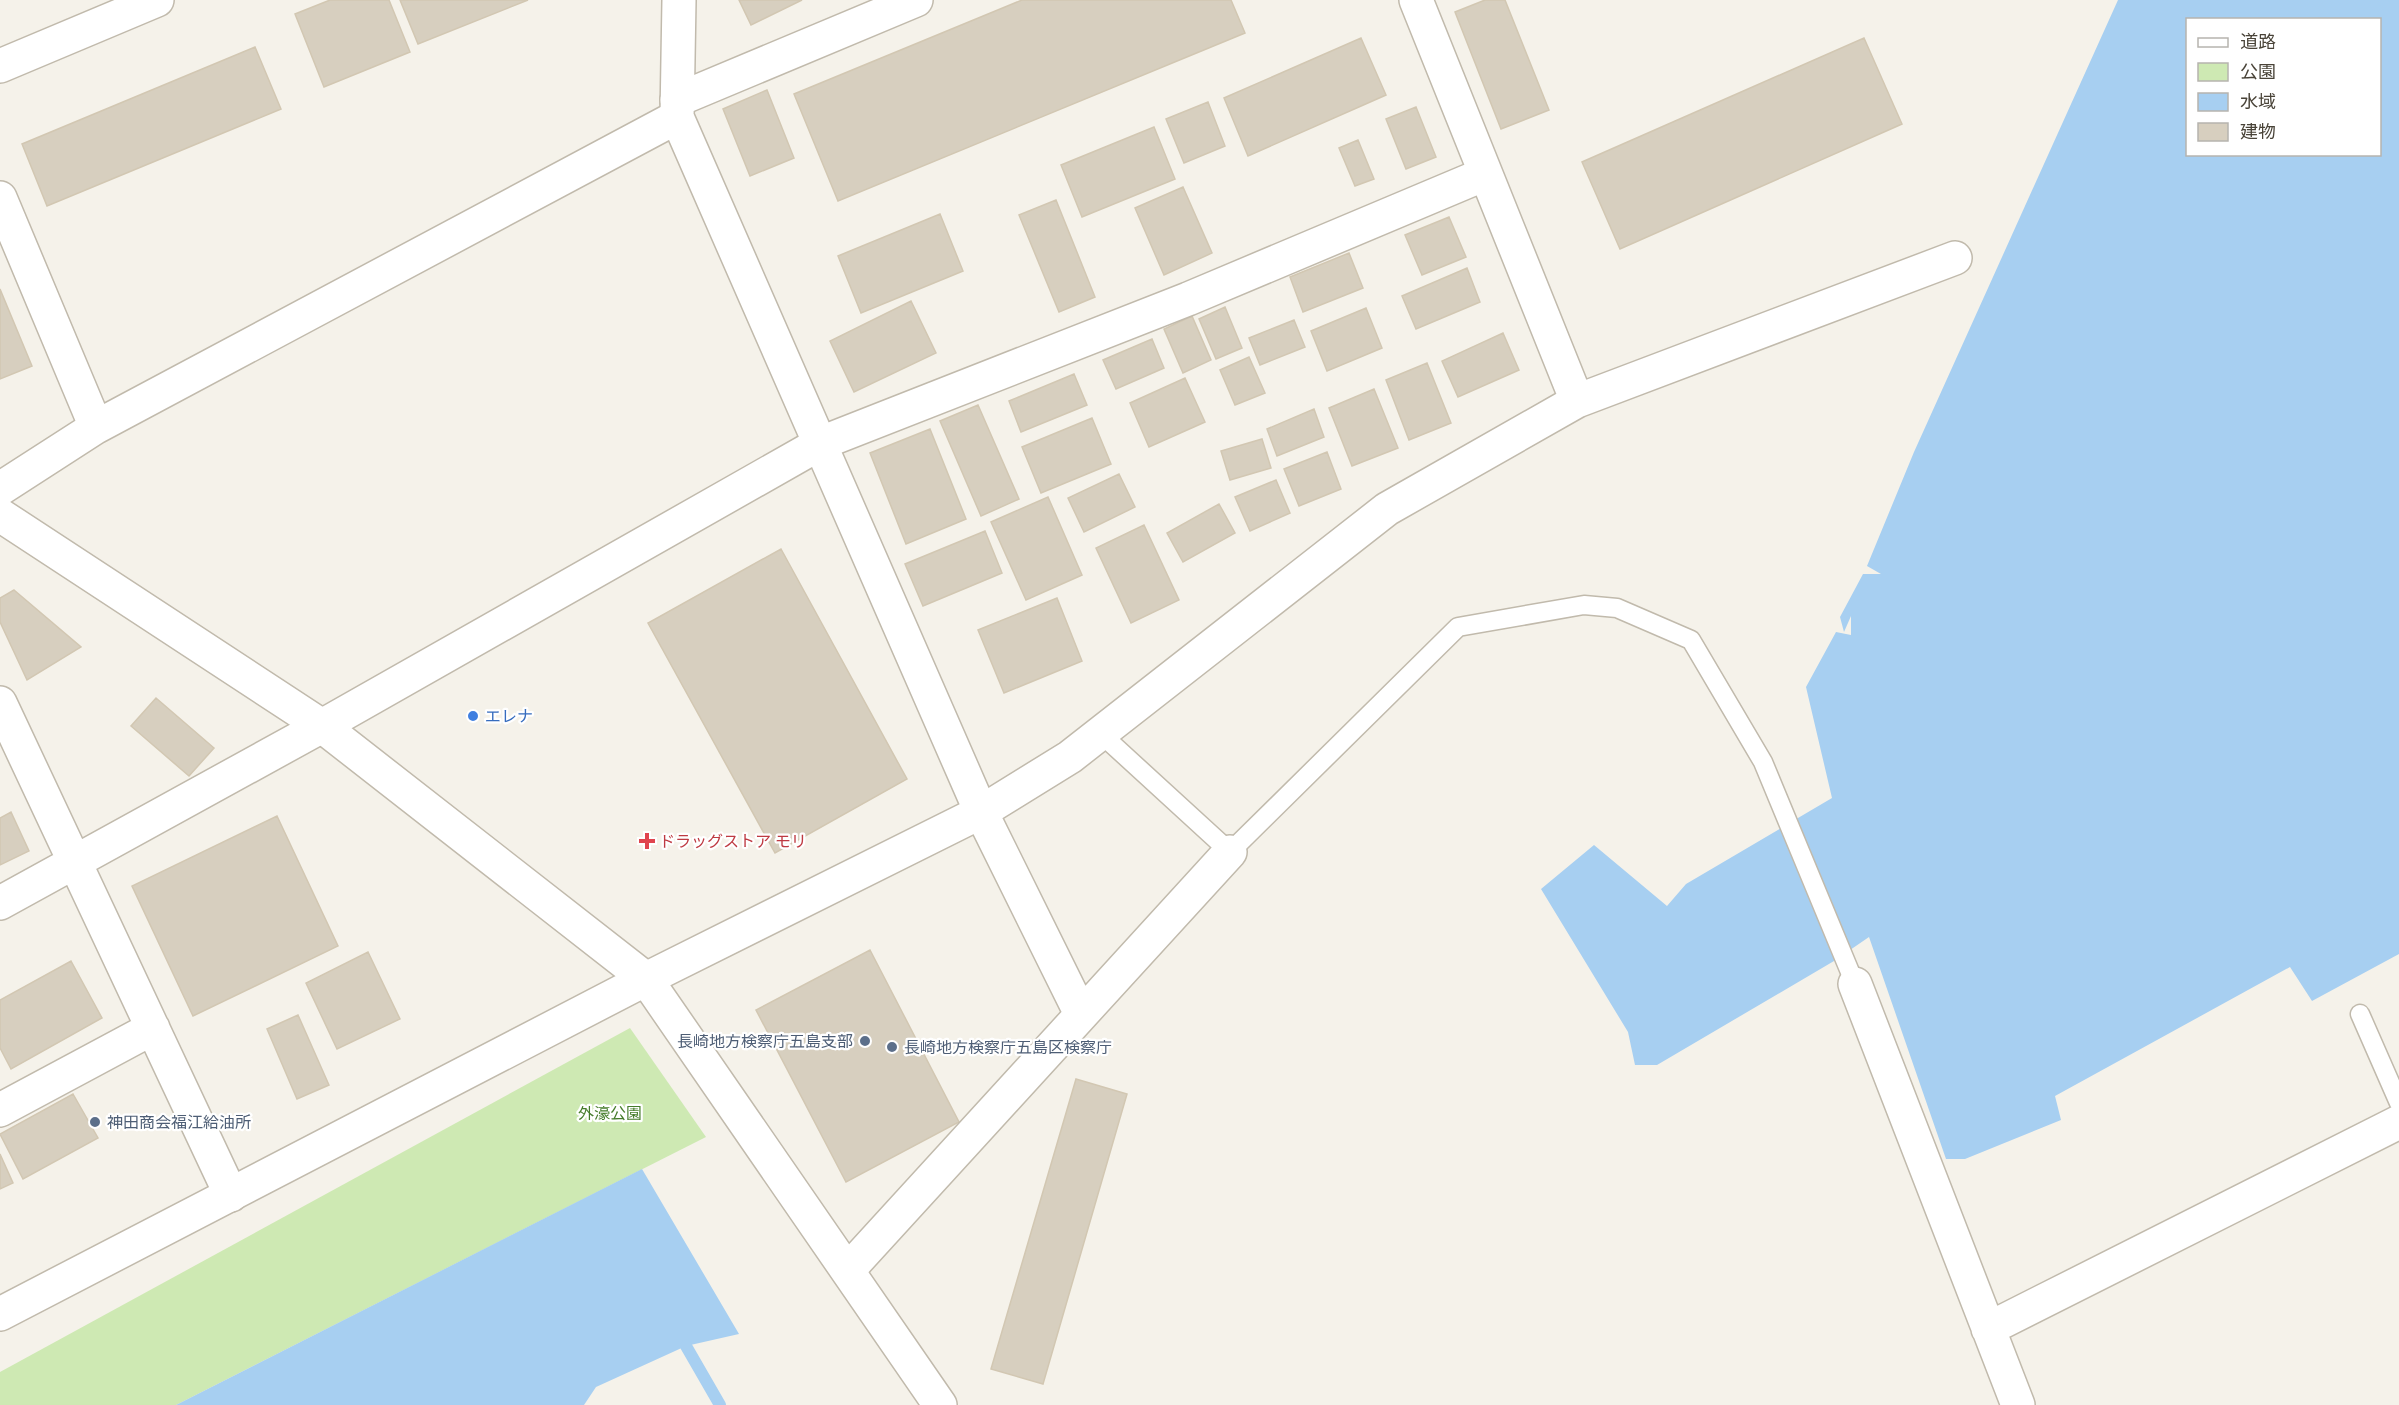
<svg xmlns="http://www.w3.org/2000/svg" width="2399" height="1405" font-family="Ubuntu,'Noto Sans JP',sans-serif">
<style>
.green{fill:#cee9b3}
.water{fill:#a7cff1;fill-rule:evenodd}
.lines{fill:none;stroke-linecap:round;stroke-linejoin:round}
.stream{stroke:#a7cff1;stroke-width:12}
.building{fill:#d7cfbf;stroke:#d2c7b2;stroke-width:1.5}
.service-casing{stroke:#c1baac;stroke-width:21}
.minor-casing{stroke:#c1baac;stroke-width:36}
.tertiary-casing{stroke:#c1baac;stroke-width:36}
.service{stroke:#fff;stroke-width:18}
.minor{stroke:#fff;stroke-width:33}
.tertiary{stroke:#fff;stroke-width:33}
.shop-dot{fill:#3f7fe0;stroke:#fff;stroke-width:2}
.health-dot{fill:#e0444e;stroke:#fff;stroke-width:2}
.service-dot{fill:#5c6f8a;stroke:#fff;stroke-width:2}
.labels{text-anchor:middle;stroke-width:4.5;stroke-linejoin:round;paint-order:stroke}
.shop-label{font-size:16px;fill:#366cbe;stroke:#fff;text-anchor:start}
.health-label{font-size:16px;fill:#be3a42;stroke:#fff;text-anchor:start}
.service-label{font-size:16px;fill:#4e5e75;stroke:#fff;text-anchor:start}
.park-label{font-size:16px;fill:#457c2a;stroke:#fff}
</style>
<rect width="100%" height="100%" fill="#f5f2ea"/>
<path class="green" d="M630 1028 706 1137 176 1405H0V1372Z"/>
<path class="water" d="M2118 0H2399V954L2312 1001 2290 967 2055 1096 2061 1120 1965 1159H1946L1869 937 1834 961 1657 1065H1635L1628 1032 1541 889 1594 845 1667 906 1686 884 1832 798 1806 687 1836 632 1851 635V616L1844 632 1840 617 1863 574H1881L1867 566 1914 452ZM2188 20H2380V154H2188Z
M642 1169 739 1334 686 1346 596 1387 584 1405H176Z"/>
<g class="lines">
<path class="stream" d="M686 1346 720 1405"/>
</g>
<path class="building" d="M330 0H389L410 52 324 87 295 14Z
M400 0H528L418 44Z
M739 0H802L751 25Z
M1022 0H1231L1245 33 838 201 794 94Z
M1485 0H1505L1549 110 1501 129 1455 12Z
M1361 38 1386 95 1248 156 1224 98Z
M1864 38 1902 124 1620 249 1582 162Z
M255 47 281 109 47 206 22 144Z
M767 90 794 158 750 176 723 109Z
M1208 102 1225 146 1184 163 1166 119Z
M1416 107 1436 157 1406 169 1386 119Z
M1154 127 1175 179 1082 217 1061 165Z
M1358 140 1374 179 1355 186 1339 148Z
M1183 187 1212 253 1164 275 1135 208Z
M1056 200 1095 297 1059 312 1019 215Z
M940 214 963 271 861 313 838 256Z
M1449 217 1466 257 1422 275 1405 235Z
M1349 253 1363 288 1303 312 1290 277Z
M1467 268 1480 302 1416 329 1402 296Z
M0 289 32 366 0 379Z
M911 301 936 353 854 392 830 341Z
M1225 307 1242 348 1216 359 1199 319Z
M1366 308 1382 348 1327 371 1311 331Z
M1192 316 1211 360 1183 373 1164 329Z
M1294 320 1305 347 1260 365 1249 338Z
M1503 333 1519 370 1458 397 1442 361Z
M1152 339 1164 368 1116 389 1103 360Z
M1249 357 1265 393 1235 405 1220 370Z
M1427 363 1451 423 1409 440 1386 380Z
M1074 374 1087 405 1021 432 1009 401Z
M1185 378 1205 422 1149 447 1130 403Z
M1374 389 1398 448 1352 466 1329 408Z
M978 405 1019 499 981 516 940 421Z
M1314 409 1324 437 1277 456 1267 429Z
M1092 418 1111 464 1041 493 1022 447Z
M930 429 966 519 906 544 870 453Z
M1262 439 1271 468 1230 480 1221 451Z
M1327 452 1341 489 1299 506 1284 469Z
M1119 474 1135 507 1084 532 1068 498Z
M1276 480 1290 513 1250 531 1235 497Z
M1048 497 1082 575 1026 600 991 522Z
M1219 504 1235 533 1183 562 1167 533Z
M1144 525 1179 600 1131 623 1096 548Z
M985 531 1002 573 923 606 905 564Z
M781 549 907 779 775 853 648 623Z
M14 590 81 647 27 680 0 622V598Z
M1057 598 1082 661 1004 693 978 630Z
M156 698 214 748 189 776 131 726Z
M11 812 29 851 0 865V818Z
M277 816 338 946 193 1016 132 886Z
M870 950 959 1122 846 1182 756 1010Z
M368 952 400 1019 337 1049 306 983Z
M71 961 102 1018 11 1069 0 1048V1000Z
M298 1015 329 1085 297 1099 267 1029Z
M1076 1079 1127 1094 1043 1384 991 1369Z
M73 1094 98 1138 23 1179 0 1134Z
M0 1154 13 1183 0 1189Z"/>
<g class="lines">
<g class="service-casing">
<path id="service" d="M1100 733 1230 852 1458 627 1584 605 1617 608 1691 640 1763 762 1855 984
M2360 1014 2399 1103"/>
</g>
<g class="minor-casing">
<path id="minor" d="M1416 0 1577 401
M677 100 916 0
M0 198 96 427
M0 489 96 427 677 117
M0 703 231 1195
M981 812 1081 1014
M0 903 322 726 821 443 1188 299 1485 174
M646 979 981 812 1070 757 1387 509 1577 401 1955 258
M1855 984 2018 1405
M0 1110 153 1028
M849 1269 1230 852
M1988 1329 2399 1122"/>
</g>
<g class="tertiary-casing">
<path id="tertiary" d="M679 0 677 117 981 812
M0 66 157 0
M0 515 322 726 646 979 940 1405
M0 1314 646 979"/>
</g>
<use href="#service" class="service"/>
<use href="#minor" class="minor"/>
<use href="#tertiary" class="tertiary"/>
</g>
<circle class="shop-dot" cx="473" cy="716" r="6"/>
<path class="health-dot" d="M644 832h6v6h6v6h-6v6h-6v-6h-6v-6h6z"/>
<g class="service-dot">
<circle cx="865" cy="1041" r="6"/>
<circle cx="892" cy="1047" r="6"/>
<circle cx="95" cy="1122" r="6"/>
</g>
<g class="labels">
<g class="shop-label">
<text x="485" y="722">エレナ</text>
</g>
<g class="health-label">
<text x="659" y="847">ドラッグストア モリ</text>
</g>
<g class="service-label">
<text x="853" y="1047" text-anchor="end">長崎地方検察庁五島支部</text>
<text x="904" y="1053">長崎地方検察庁五島区検察庁</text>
<text x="107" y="1128">神田商会福江給油所</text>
</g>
<g class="park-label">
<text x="610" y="1119">外濠公園</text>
</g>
</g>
<rect x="2186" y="18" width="195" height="138" fill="#ffffff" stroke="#b6b4af" stroke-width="1.5"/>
<rect x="2198" y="38" width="30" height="9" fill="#ffffff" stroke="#b6b4af" stroke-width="1.5"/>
<text x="2240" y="48" font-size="18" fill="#494338">道路</text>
<rect x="2198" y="63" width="30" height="18" fill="#cee9b3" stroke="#b6b4af" stroke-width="1.5"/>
<text x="2240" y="78" font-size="18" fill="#494338">公園</text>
<rect x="2198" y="93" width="30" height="18" fill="#a7cff1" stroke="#b6b4af" stroke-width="1.5"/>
<text x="2240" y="108" font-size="18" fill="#494338">水域</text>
<rect x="2198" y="123" width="30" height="18" fill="#d7cfbf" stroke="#b6b4af" stroke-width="1.5"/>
<text x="2240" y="138" font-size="18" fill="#494338">建物</text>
</svg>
